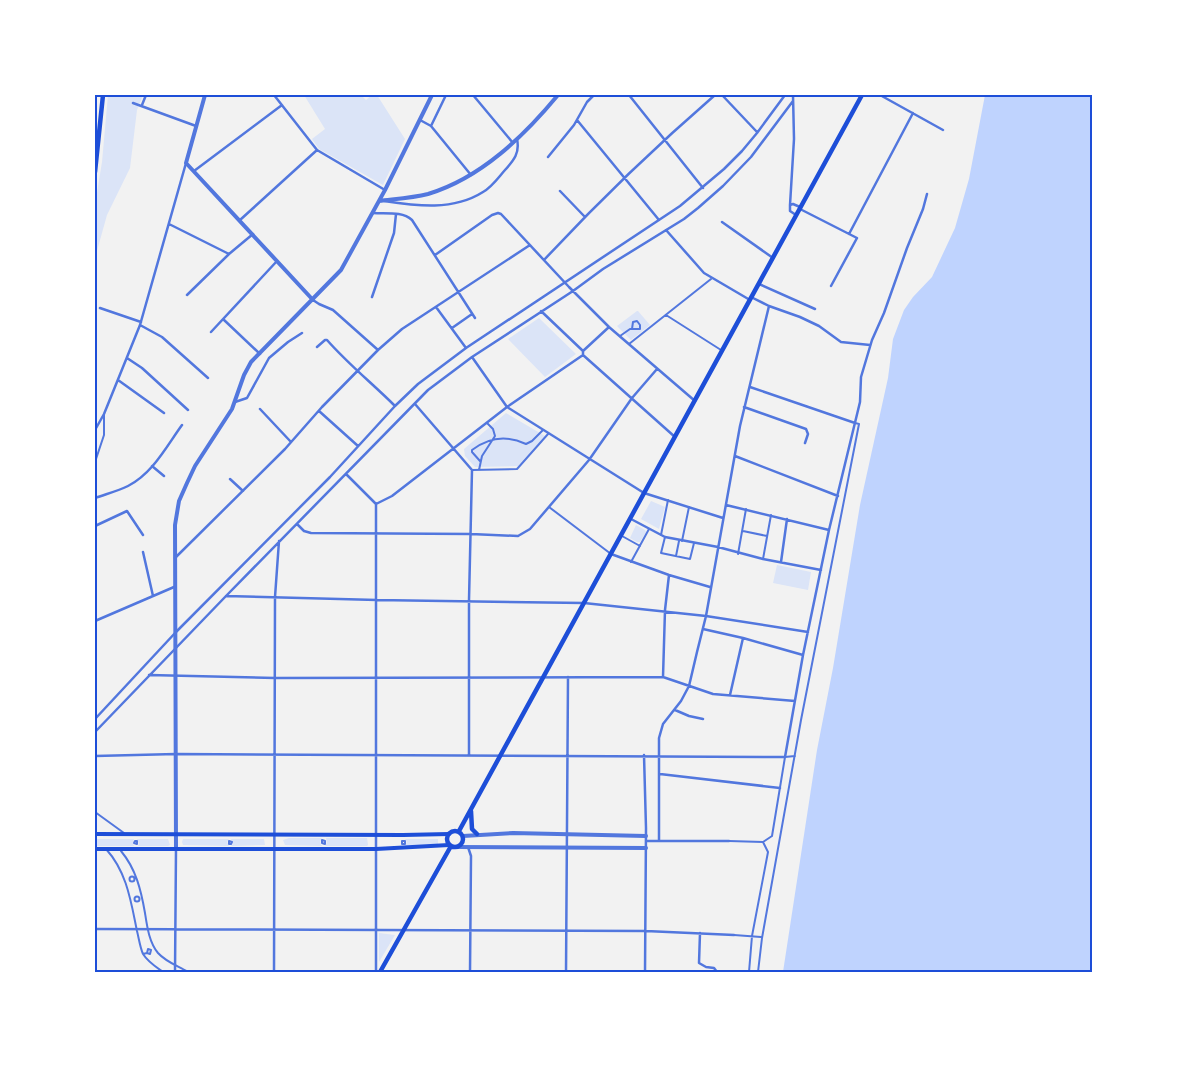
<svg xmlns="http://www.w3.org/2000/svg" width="1187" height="1067" font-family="Inter,sans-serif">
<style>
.green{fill:#dbe4f7}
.water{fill:#bfd3fe}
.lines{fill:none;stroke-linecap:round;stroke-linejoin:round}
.pedestrian{stroke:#5277de;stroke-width:2}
.minor{stroke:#5277de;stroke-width:2.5}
.tertiary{stroke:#5277de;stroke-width:4}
.secondary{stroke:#1d4ed8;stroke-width:4}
.primary{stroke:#1d4ed8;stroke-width:4.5}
.trunk{stroke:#1d4ed8;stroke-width:4.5}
.neatline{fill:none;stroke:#1d4ed8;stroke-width:2}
</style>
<rect width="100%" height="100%" fill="#f2f2f2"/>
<path class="green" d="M108 95H143L137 110 130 168 107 215 95 258V205L102 162Z
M304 95H361L366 100 372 95H377L405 139 383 185 319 149 312 139 325 129Z
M637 311H638L650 325 631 340 617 326Z
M539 318 576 354 545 377 508 339Z
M506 413 545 436 518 466 475 467 465 456 464 449Z
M651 501 665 507 659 529 641 519Z
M636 525 645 530 646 532 640 542H637L630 538Z
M777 565 811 572 808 590 773 583Z
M289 838H322L320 842 322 846 285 845 283 840Z
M326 838H367L368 845 367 846H325L327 843Z
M95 839H134L133 843 134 846H95Z
M137 839H168L170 845 168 846H138L139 843Z
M183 839H229L227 842 229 846 183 845 182 842Z
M231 839H264L265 845 231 846 233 843Z
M405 839H438V844L405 846 407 842Z
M379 933 395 935 379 962Z"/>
<path class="water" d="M985 95H1092V972H783L817 750 833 668 860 505 888 378 893 339 904 310 913 297 932 277 955 228 969 179Z"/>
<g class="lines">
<path class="pedestrian" d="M666 315 721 350
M620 336 630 329H640V325L637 321 633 322 632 329
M629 344 711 279
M480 461 472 452V450C489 437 507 435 526 444L532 441 543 430
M95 462 104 435V415
M472 470 517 469 548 434
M479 470 482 456 495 436 493 429 487 423
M549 507 611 554
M743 531 767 536
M661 535 668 500
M622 536 640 546
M665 537 661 553 690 559 694 543
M682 541 689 507
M738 554 746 509
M676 556 679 541
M763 559 771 515
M631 562 649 529
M95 812 124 833
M322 840 325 841V844L322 843Z
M135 841H137V844L134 843Z
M229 841 232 842 231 844H229Z
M402 841H405V844H402Z
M729 841 763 842
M763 842 772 836 785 757 795 756
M106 849C127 872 131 902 137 931 139 939 140 947 143 954 148 962 156 967 163 972
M121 851C136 869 141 890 145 913 147 926 149 942 158 953 166 962 178 966 188 972
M129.5 879a2.5 2.5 0 1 1 5 0a2.5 2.5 0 1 1-5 0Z
M134.5 899a2.5 2.5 0 1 1 5 0a2.5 2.5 0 1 1-5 0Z
M734 935 761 937
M143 954 147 953 148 949 151 950 150 954 147 953
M749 972 752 936 768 852 763 842
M758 972 762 938 801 720 859 424 855 423"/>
<path class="minor" d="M274 95 317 150 385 190
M473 95 513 143
M629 95 703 188
M722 95 757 132
M793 95 794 139 790 205V211L796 215
M880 95 943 130
M133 103 196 126
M142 105 146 95
M420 120 431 126 471 175
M577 120 659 220
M431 126 446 95
M548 157 574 125 587 102 594 95
M194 171 282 105
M560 191 585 217
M384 201C417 206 453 211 483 192 492 187 498 178 505 170 514 160 520 153 517 139
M790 205 793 204 800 207
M800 209 857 238 831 286
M373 213C386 214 402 211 412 220L475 318
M240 220 317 150
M722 222 773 258
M169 224 229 254
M666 230 704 273 750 300
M849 234 913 113
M435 255 492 215 498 213 501 214 569 287 609 327 695 401
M544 260C598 202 655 147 715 95
M759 284 815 309
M187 295 229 254 253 234
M372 297 394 233 396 214
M313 300 319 304 333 310 378 350
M769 306 800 317 819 326 841 342 870 345
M436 307 466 348
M100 308 141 322
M541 311 583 351
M223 319 260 354
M140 325 162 337 208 378
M452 328 472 314
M211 332 277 261
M317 347 325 340H327C348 364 373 384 395 406
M583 355 675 437
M472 357 507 407 644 493 723 518
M127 358 142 368 188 410
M118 380 164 413
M750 387 855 423
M235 402 247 398 269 358 288 342 302 333
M415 404 472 470 469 600V755
M744 407 806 429 808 434 805 443
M260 409 291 442
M319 411 358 446
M95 430 104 414 140 325 186 163
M735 456 838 496
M152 466 164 476
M346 474 376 504V972
M230 479 243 491
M95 498C106 494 118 491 128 486 153 473 166 447 182 425
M376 504 392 496 507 407 583 355V351L609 327
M726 505 829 530
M631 519 665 537 718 547 763 559 821 570
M297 524 304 531 311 533 471 534 518 536 530 529 589 460 632 398 657 369
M95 526 127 511 143 535
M143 552 153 596
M611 554 669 575 710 587
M175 558 285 449 322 407 378 350 402 329 530 245
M781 562 787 519
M226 596 377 600 584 603 706 616 808 632
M95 621 174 587
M703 629 743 638 803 655
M149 675 275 678 663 677 713 694 795 701
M663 677 665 610 669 575
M730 695 743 638
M675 710 689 716 703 719
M95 719 176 632 330 477 395 406 418 384 466 348 680 206 724 169 742 151 757 133 785 95
M95 732 226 596 428 390 472 357 573 291 603 269 684 219 698 208 723 186 751 157 793 101
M644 755 646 828 645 972
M95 756 176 754 785 757 803 655 829 530 860 402 861 377 872 340 884 313 907 248 923 209 927 194
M660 774 780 788
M646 841H729
M659 841V738L663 724 681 701 689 686 697 652 706 616 740 426 769 306 751 297
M468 847 471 856 470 972
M95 929 646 931 734 935
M700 933 699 963 706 967 714 968 717 972
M175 972 176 848
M274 972 275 597 279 541
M566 972 568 677"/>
<path class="tertiary" d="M205 95 186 163 313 300
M379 201C395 199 412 198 428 194 481 178 524 136 558 95
M463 836 513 833 646 836
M457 847 646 848
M176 848 175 525 179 501 187 483 195 466 232 409 244 375 251 362 341 270 385 190 432 95"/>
<path class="secondary" d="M95 834 403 835 449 834
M95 849H376L449 845"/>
<path class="primary" d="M471 811 472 829 477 834
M447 839a8 8 0 1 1 16 0a8 8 0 1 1-16 0Z
M459 831 862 95
M380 972 451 846"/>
<path class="trunk" d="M95 172 103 95"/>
</g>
<rect width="1187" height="1067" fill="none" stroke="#ffffff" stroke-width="192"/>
<rect x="96" y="96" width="995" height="875" class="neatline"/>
</svg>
